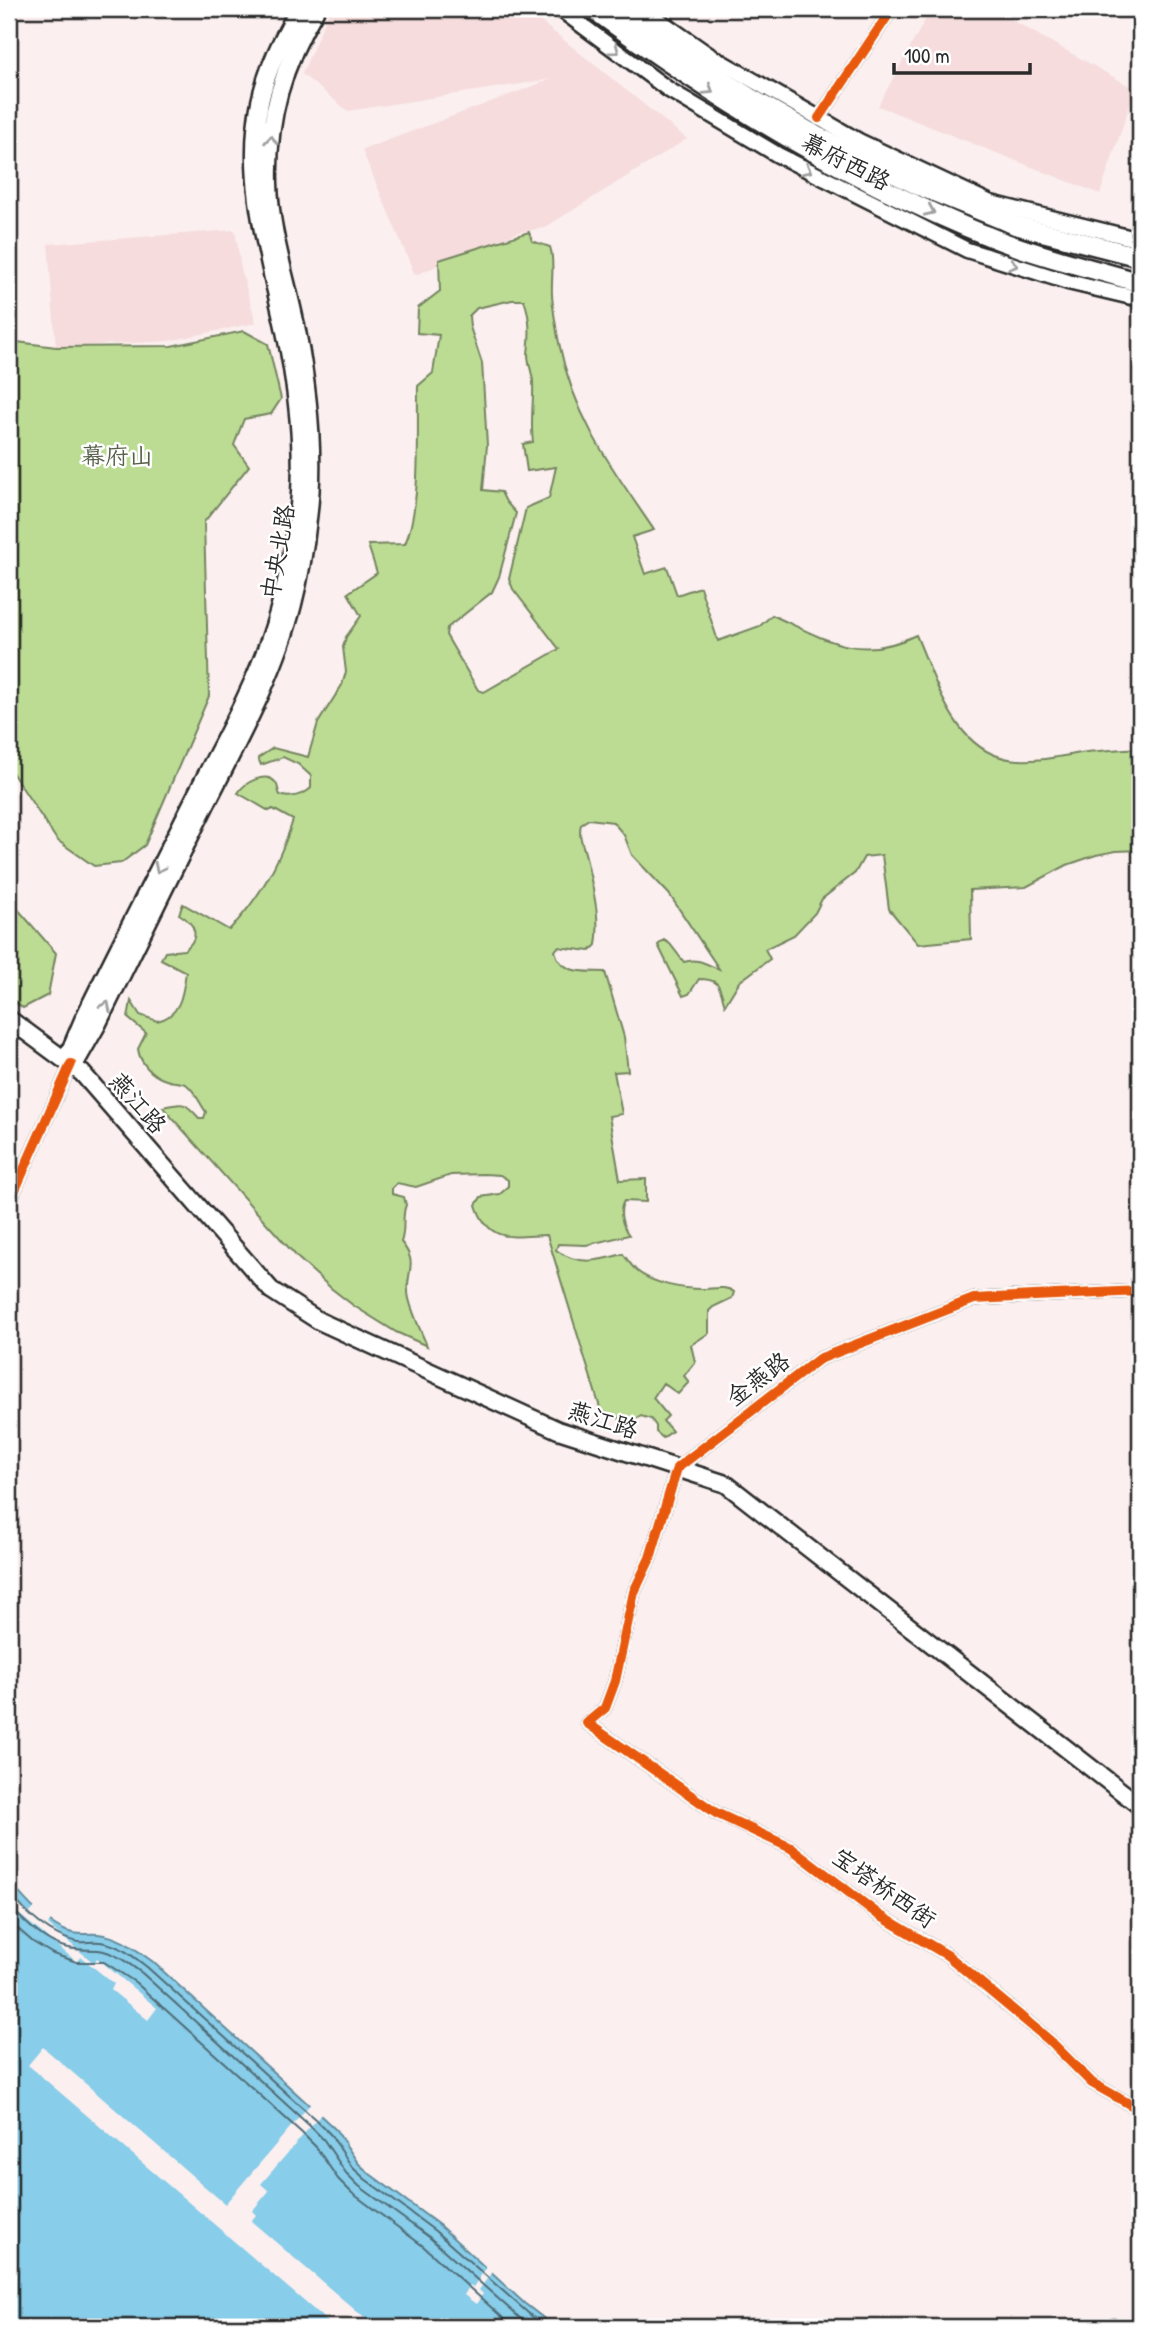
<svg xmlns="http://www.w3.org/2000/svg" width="1149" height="2336" font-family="'Patrick Hand','LXGW WenKai TC',sans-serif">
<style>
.built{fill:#f6dcdc}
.green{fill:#bcdc94;stroke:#748460;stroke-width:2;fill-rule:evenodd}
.water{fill:#88cde9;stroke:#638c9d;stroke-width:2}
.pier{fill:#fbefef}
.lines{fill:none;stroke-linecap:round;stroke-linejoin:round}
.shore{stroke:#506c77;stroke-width:2}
.street-casing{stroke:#2b2b2b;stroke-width:15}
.secondary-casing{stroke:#2b2b2b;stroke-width:19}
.primary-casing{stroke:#2b2b2b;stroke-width:21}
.highway-casing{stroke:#2b2b2b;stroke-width:23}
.street{stroke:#fff;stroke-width:10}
.secondary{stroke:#fff;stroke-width:14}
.primary{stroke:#fff;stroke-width:16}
.highway{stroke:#fff;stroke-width:18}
.cycleway-casing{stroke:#fff;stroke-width:15}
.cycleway{stroke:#e8590c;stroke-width:10}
.oneway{stroke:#a0a0a0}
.labels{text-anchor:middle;stroke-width:5;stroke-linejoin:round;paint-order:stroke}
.street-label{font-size:24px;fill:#2b2b2b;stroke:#fff}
.park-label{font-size:24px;fill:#56604a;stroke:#fff}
</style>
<rect width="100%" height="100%" fill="#fbefef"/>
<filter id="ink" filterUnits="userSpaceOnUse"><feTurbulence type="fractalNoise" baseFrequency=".0143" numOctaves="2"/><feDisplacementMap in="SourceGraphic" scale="14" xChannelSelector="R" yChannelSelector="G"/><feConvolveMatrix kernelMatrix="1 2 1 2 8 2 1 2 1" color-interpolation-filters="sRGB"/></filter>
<g filter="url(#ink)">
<path class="built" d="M330 9H525L687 139 544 228 519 232 415 275 362 150 552 79 348 111 302 74Z
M931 9H992L1135 89 1100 194 878 106Z
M235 230 241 269 256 323 168 341 56 347 48 244Z"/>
<path class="green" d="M529 232 532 241 550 247C555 261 551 279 552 295 553 311 556 327 559 343 574 418 612 468 654 530L632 537 645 574 667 567 677 595 700 587 718 641 760 626 772 615C824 639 859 663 916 635 930 667 941 704 963 731 999 774 1040 759 1087 752 1105 750 1123 749 1140 748V850L1116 851 1096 855 1067 865 1026 887 970 890 971 939 918 944 889 909 882 855 864 857 855 873 822 899 815 913 794 935 765 949 770 959 739 982 725 1005C719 987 721 979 699 979L689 994 683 996 658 945 664 940 670 944 684 962C698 957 707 965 719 969L669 894 632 855 624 835 613 822 589 819 581 824C578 837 583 844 586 857 592 887 601 914 596 945L590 951 558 947 555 951C561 975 585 971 605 972L624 1037 628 1071 614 1072 622 1114 609 1116 620 1180 646 1179V1202L624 1201C618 1211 622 1226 629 1235L586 1245 558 1244 556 1250C578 1266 598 1261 623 1254 627 1259 632 1267 637 1271 653 1284 682 1289 702 1289 713 1289 725 1285 734 1292L732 1298 713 1307 709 1311V1333L691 1345 695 1362 684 1376 689 1382 678 1394 663 1383 653 1398 668 1416 663 1421 672 1431 663 1438 656 1432V1426L651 1419 641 1416 630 1423 601 1411 547 1235C514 1236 489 1245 476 1205L481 1197 500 1194 508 1187V1180L500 1175 484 1174 451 1175 416 1187 397 1183 392 1188V1194L404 1197 406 1205C401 1216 406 1229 401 1242 421 1266 403 1273 409 1299 413 1315 421 1331 427 1346L396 1332 354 1306 332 1289 298 1258 165 1110 163 1107C184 1102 185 1102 199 1118H204L206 1112C200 1104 195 1091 187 1085 180 1081 173 1083 166 1080 152 1076 140 1063 138 1049L146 1033 128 1018 131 1001 140 1015 157 1021C181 1016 183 993 186 972L161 959 165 952 184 950C201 938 196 924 179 914L183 904 229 930C260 898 280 862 293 820L273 809 269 811 238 793C244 783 266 770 276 783 278 786 278 791 280 795 289 799 304 795 311 788V776L298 764 283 757 261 765 258 758 273 748 308 757 318 723 342 685 346 672 343 647 346 637 361 616 348 593 377 573 368 545 405 544C422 505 417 429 418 386L433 373 439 335 417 333 418 308 440 291 439 260ZM512 300H524C531 319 530 335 528 354 528 363 532 372 533 381 534 402 530 421 533 442L523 444 527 471 556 467 549 498 526 508 509 579 513 589 559 649 484 692 478 690 446 635 447 628 492 592 499 577 516 513 506 502 501 492 483 490 487 445 482 363 470 327 469 316 477 308Z
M244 331 268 344 281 399 271 414 244 419 234 445 249 466 204 522 209 696 145 845 121 863 94 866 57 840 9 768V341L56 347 171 346Z
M9 899 56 953 48 995 23 1008 9 998Z"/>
<path class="water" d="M9 1880C24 1900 43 1921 66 1931 78 1936 87 1933 98 1934 119 1936 135 1949 152 1961L320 2115 336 2130 358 2163 370 2174 439 2225 524 2303 555 2327H9Z"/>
<path class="pier" d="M9 1896 30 1913 36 1906 52 1919 48 1925 94 1963 97 1958 157 2008 148 2020 111 1990 114 1984 81 1957 77 1962 9 1906Z
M43 2047 225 2204 312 2102 323 2112 261 2184 269 2191 252 2211 256 2215 251 2221 375 2327H334L28 2065Z
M489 2264 494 2269 479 2290 483 2294 476 2304 464 2295 470 2285 473 2287Z"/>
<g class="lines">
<path class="shore" d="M9 1892C25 1913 51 1937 78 1942 85 1943 92 1941 100 1942 118 1944 133 1956 147 1967L316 2120 331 2135 352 2167 365 2179 435 2231 544 2327
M9 1906C24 1921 40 1938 61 1946 74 1951 85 1949 98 1950 115 1952 129 1964 142 1973L310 2126 324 2140 346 2173 359 2186 429 2237 530 2327
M9 1921 33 1942 53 1954 77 1962H104L135 1982 303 2134 316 2147 338 2179 352 2193 423 2246 513 2327"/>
<g class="street-casing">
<path id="street" d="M819 118 892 9
M9 1203 71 1064
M1140 1291 974 1299 819 1359 677 1468 650 1558 634 1592 615 1681 605 1708 587 1723 716 1813 791 1848 879 1915 947 1955 1049 2040 1092 2083 1140 2110"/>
</g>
<g class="secondary-casing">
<path id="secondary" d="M560 9 669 90 778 155 967 250 1068 282 1140 299
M643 9 709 55 859 141 991 203 1140 240"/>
</g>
<g class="primary-casing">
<path id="primary" d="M9 1019 82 1073 271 1290 319 1321 558 1430 726 1484 1140 1806
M71 1064 77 1060 97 1025C132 954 167 883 202 812 235 746 275 676 293 604 300 577 305 547 308 519 316 456 309 393 297 331 288 283 270 233 269 183 267 118 283 64 316 9
M71 1064 69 1053 83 1020C119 946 157 873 194 799 220 747 251 694 270 638 283 601 291 562 297 523 306 460 298 393 285 331 269 257 244 179 260 102 267 68 282 39 299 9"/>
</g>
<g class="highway-casing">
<path id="highway" d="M593 9C717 100 849 181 993 238 1040 257 1092 268 1140 283
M622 9 699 66 749 97 817 136 919 186 1015 225 1140 257"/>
</g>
<use href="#street" class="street"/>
<use href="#secondary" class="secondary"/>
<use href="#primary" class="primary"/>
<use href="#highway" class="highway"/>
<g class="cycleway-casing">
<path id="cycleway" d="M819 118 892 9
M9 1203 71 1064
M1140 1291 974 1299 819 1359 677 1468 650 1558 634 1592 615 1681 605 1708 587 1723 716 1813 791 1848 879 1915 947 1955 1049 2040 1092 2083 1140 2110"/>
</g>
<use href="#cycleway" class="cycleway"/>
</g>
<defs><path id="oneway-chevron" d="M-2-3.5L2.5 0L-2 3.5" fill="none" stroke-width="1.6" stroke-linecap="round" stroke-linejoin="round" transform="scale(1.75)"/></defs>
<g class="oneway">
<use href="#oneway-chevron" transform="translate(615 50) rotate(37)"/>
<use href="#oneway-chevron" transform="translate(709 90) rotate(32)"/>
<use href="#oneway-chevron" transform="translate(271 140) rotate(-85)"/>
<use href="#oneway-chevron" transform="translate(807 170) rotate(27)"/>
<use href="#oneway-chevron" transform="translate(930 211) rotate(24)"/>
<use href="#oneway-chevron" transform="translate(1013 265) rotate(17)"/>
<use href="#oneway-chevron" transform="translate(159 868) rotate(117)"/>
<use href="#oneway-chevron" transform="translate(106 1006) rotate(-64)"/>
</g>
</g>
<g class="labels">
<g class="street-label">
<text transform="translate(846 162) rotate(27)" y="8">幕府西路</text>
<text transform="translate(278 552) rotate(-80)" y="8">中央北路</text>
<text transform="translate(138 1103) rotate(49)" y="8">燕江路</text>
<text transform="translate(758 1379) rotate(-37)" y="8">金燕路</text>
<text transform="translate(603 1420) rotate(18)" y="8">燕江路</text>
<text transform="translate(884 1888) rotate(35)" y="8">宝塔桥西街</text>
</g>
<g class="park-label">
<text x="117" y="464">幕府山</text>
</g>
</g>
<rect width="1149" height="2336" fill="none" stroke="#fff" stroke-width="35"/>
<rect x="18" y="18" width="1114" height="2301" fill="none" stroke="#2b2b2b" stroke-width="2.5" filter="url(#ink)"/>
<path d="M894 63v10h136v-10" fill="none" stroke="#2b2b2b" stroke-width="3.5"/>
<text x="904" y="63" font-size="21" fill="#2b2b2b" stroke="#ffffff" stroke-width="5" paint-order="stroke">100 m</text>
</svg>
